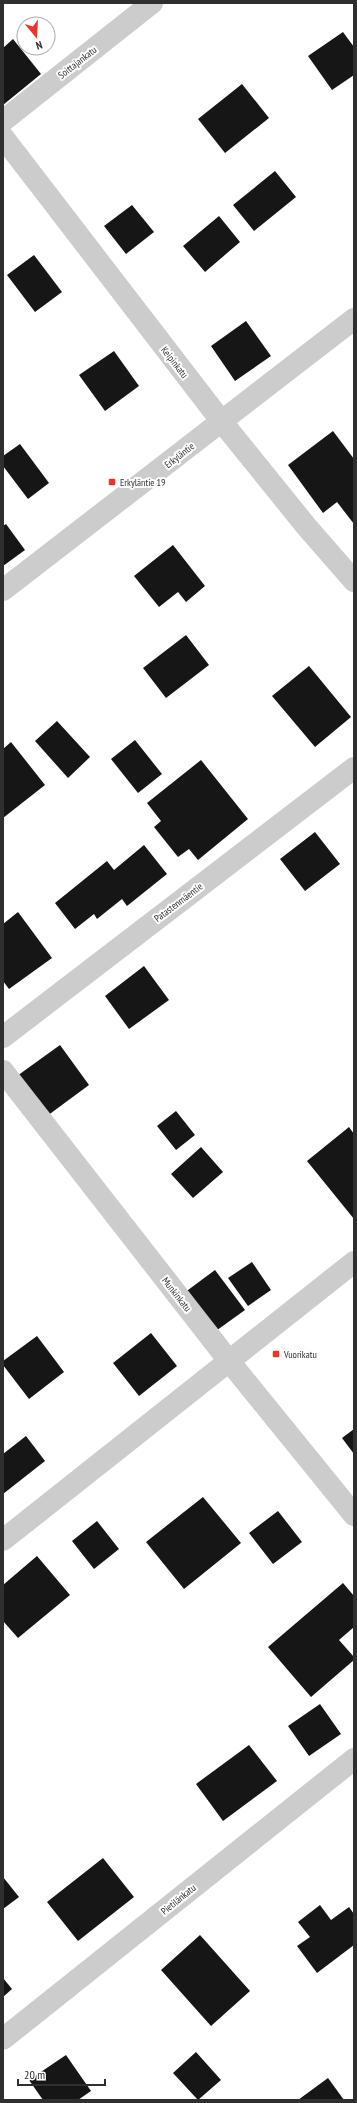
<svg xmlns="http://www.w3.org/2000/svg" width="357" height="2103" font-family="'PT Sans Narrow',sans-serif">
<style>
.building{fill:#161616}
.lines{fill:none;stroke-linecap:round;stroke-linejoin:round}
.minor{stroke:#ccc;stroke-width:22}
.poi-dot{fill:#ef3328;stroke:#fff;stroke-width:1.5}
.labels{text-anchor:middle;stroke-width:4;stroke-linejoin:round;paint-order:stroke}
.street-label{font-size:10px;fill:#2f2f2f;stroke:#fff}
.poi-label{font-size:10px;fill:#2f2f2f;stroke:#fff;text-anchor:start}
</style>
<rect width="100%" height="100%" fill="#fff"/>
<path class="building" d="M343 32 354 47V75L332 90 308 56Z
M13 39 41 74 3 105V48Z
M242 84 269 118 225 153 198 119Z
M275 171 296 197 254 231 233 205Z
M132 205 154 232 126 254 104 226Z
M219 216 240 242 205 272 183 246Z
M34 255 62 292 35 312 7 275Z
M246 321 271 356 235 381 211 346Z
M114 351 139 386 105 411 79 375Z
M333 431 354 459V524L337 502 323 513 288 465Z
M20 444 49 483 28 499 3 466V456Z
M6 524 25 550 3 566V526Z
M173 545 205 586 186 602 178 592 159 607 134 576Z
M186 635 209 665 166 698 143 668Z
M309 666 351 717 315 747 272 696Z
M57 721 90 757 68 778 35 741Z
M135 740 162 774 138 793 111 759Z
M11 742 45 785 3 818V749Z
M201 760 248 819 198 860 189 849 178 857 154 827 161 821 147 803Z
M315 832 340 864 305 891 280 859Z
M144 845 167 874 127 906 122 899 97 919 94 914 75 929 55 903 107 861 114 870Z
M18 912 52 958 9 989 3 981V924Z
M144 966 169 1000 129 1029 105 996Z
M60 1045 89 1085 47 1116 17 1076Z
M176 1111 195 1135 176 1150 157 1126Z
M349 1127 354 1134V1219L307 1161Z
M201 1147 223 1172 193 1198 171 1174Z
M252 1262 271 1290 248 1306 228 1278Z
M215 1270 245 1310 213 1333 184 1293Z
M151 1333 177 1366 139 1396 113 1363Z
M37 1336 64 1372 29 1399 3 1365V1361Z
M354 1429V1454L342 1438Z
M26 1436 45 1461 3 1494V1454Z
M203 1497 241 1543 184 1589 146 1542Z
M278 1511 302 1542 273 1564 249 1533Z
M97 1521 119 1549 94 1569 72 1541Z
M37 1556 70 1595 18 1638 3 1621V1585Z
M343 1583 354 1596V1627L339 1640 354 1657V1660L311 1697 268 1647Z
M320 1704 341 1734 309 1756 288 1726Z
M249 1745 277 1781 223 1821 196 1784Z
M103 1858 134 1897 78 1941 47 1902Z
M3 1877 19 1897 3 1909Z
M320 1905 331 1920 349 1907 354 1914V1945L317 1973 297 1946 310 1937 298 1922Z
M200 1935 250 1991 211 2026 161 1970Z
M3 1978 12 1989 3 1997Z
M196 2052 221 2080 198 2100 173 2073Z
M66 2055 91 2091 78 2100H43L29 2080Z
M328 2078 344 2100H298Z"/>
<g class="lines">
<path class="minor" d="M3 121 152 3
M3 137 222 422 306 526 354 581
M3 590 354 319
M3 1037 354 768
M3 1071 229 1361 354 1515
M3 1540 354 1262
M3 2039 354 1759"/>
</g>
<g class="poi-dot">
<rect x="108" y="478" width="8" height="8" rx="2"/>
<rect x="272" y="1350" width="8" height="8" rx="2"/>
</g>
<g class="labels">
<g class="street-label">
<text transform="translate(77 62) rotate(-38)" y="4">Soittajankatu</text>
<text transform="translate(175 362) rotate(52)" y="4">Keipinkatu</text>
<text transform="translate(179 455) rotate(-38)" y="4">Erkyläntie</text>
<text transform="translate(178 902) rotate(-37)" y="4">Patastenmäentie</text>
<text transform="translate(177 1294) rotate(52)" y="4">Munkinkatu</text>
<text transform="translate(178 1899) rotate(-39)" y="4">Pietilänkatu</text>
</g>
<g class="poi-label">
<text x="120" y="486">Erkyläntie 19</text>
<text x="284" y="1358">Vuorikatu</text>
</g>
</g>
<rect width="357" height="2103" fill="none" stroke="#2f2f2f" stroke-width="8"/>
<g transform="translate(36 36) rotate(162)"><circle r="19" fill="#ffffff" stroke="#acacac"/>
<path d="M0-3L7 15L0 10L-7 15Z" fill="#ef3328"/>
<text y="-6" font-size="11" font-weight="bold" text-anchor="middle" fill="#2f2f2f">N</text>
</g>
<path d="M18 2079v6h87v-6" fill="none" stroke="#2f2f2f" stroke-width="2"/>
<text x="24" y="2079" font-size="12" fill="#2f2f2f" stroke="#ffffff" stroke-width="3" paint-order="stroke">20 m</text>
</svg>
